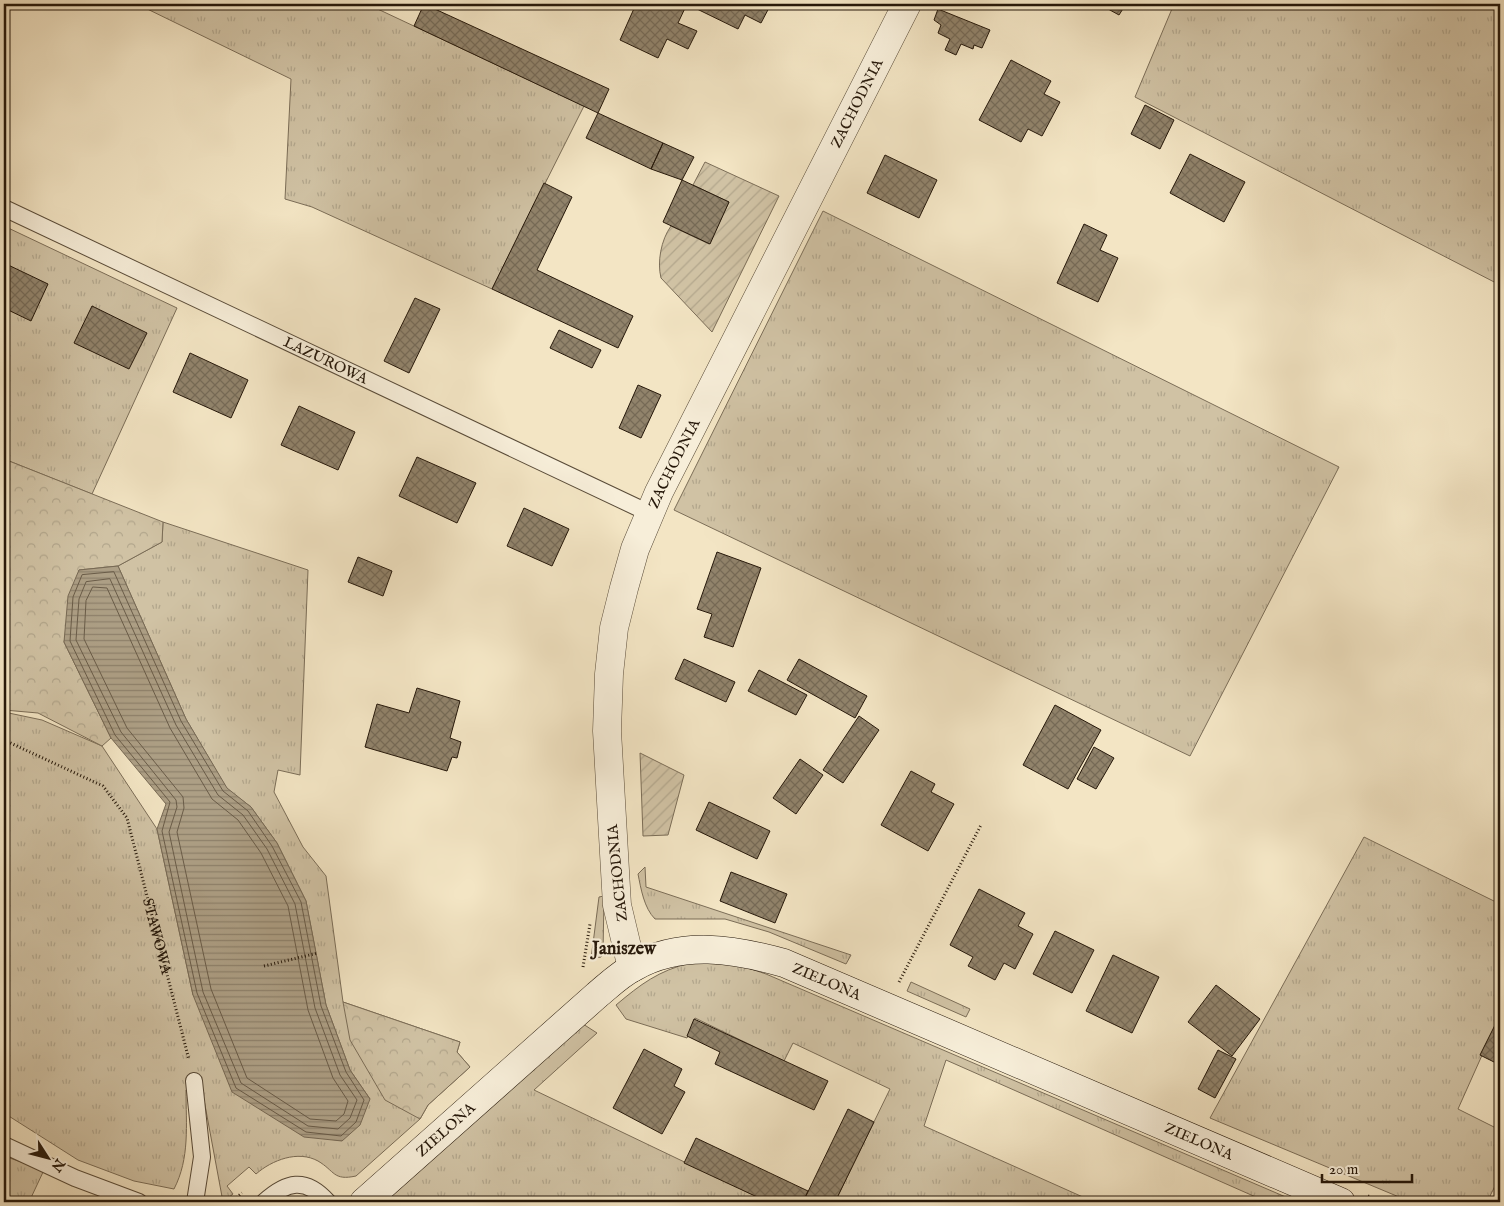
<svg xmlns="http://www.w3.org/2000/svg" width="1504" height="1206" font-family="'IM FELL English',serif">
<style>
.grass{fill:url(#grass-tufts);stroke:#7b6d57}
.forest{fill:url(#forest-crowns);stroke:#7b6d57}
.garden{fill:url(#garden-furrows);stroke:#7b6d57}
.water{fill:url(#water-rules);stroke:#776954}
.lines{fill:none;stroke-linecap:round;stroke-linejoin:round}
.shore{stroke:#6a5c48;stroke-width:1}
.building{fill:url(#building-cross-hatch);stroke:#26180a}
.lane-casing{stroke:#594b38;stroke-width:18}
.street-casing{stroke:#594b38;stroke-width:29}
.secondary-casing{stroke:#26180a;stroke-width:29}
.path{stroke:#26180a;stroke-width:3;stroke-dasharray:1 2.5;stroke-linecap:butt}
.lane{stroke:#f7eed9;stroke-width:16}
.street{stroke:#f7eed9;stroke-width:28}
.secondary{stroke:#f7eed9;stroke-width:28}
.labels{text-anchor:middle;stroke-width:4.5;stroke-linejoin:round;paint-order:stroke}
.street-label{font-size:15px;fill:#26180a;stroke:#f7eed9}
.quarter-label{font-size:18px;font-weight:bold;fill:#26180a;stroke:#f7eed9}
</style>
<defs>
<pattern id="grass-tufts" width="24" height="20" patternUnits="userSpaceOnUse" patternTransform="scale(1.25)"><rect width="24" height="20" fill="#d0c2a4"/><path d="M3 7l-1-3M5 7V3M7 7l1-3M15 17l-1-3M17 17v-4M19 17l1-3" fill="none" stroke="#b2a68c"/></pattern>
<pattern id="forest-crowns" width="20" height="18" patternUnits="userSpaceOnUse" patternTransform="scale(1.25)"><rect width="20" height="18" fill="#d0c2a4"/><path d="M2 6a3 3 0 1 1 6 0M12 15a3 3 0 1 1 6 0" fill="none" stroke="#b2a68c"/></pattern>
<pattern id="garden-furrows" width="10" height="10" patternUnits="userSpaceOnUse" patternTransform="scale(1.25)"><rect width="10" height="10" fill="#d0c2a4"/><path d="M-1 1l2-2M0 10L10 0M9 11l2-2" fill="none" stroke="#b2a68c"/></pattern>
<pattern id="water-rules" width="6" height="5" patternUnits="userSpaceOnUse" patternTransform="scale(1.25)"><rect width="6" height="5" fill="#ad9f85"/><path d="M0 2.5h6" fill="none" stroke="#8d816b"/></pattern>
<pattern id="building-cross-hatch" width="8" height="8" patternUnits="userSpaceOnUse" patternTransform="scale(1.25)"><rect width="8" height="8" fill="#91836b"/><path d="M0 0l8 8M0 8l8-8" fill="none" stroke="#766a56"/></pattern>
</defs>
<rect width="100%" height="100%" fill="#f3e5c4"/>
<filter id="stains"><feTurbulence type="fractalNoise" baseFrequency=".004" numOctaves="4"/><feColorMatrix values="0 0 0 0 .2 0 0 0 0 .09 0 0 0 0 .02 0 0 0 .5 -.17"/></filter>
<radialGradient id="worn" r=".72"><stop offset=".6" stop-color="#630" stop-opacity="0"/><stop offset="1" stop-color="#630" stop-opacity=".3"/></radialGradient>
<path class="grass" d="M137 4H367L584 106 492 289 312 207 285 199 291 79Z
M1174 4H1500V285L1135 97Z
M823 211 1339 467 1190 756 674 510Z
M4 226 177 308 92 494 4 459Z
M163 522 308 570 300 775 278 770 274 792 303 847 326 876 343 1002 460 1042 457 1052 470 1067 428 1105 420 1119 356 1176C333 1181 335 1171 318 1161 298 1150 272 1160 256 1174L249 1167 227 1186 233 1194 223 1202 202 1089 186 1090C186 1125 190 1158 174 1189L134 1181 78 1160 4 1113V712L42 720 102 746 157 829 193 995 370 1099 350 1070 326 1005 306 901 277 843 251 807 227 789 186 719 118 566 162 542Z
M1364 837 1500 904V1015L1458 1109 1500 1130V1176L1487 1202H1411L1210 1118Z
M645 867 646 887 851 955 846 964 769 932 725 919H655C644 908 641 889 638 874Z
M604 896 603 954 601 957 591 959 599 897Z
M690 963 736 964 766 974 1295 1201 1267 1202 946 1060 924 1126 1094 1202H835L890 1089 793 1043 784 1061 695 1018 687 1038 626 1019 616 1005C641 984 658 971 690 963Z
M911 982 970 1009 966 1017 907 991Z
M583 1024 597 1033 534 1090 768 1202H385Z
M4 1156 44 1170 29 1202H4Z"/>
<path class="forest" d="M4 459 163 522 162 542 118 566 79 570 64 642 111 738 102 746 38 713 4 710Z
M343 1002 460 1042 457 1052 470 1067 428 1105 420 1119 385 1100 350 1040Z"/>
<path class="garden" d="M705 162 779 196 712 332 661 278C657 262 661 240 671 226L709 244 729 202 693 185Z
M640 753 684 775 668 835 643 836Z"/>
<path class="water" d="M118 566 186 719 227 788 251 807 277 843 306 901 326 1005 350 1070 370 1099 360 1125 342 1141 304 1137 232 1092 193 995 157 829 166 804 111 738 64 642 68 596 79 570Z"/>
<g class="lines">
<path class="shore" d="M114 572 181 721 223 791 248 811 272 846 301 902 321 1006 346 1072 364 1100 356 1122 341 1136 306 1132 236 1088 197 993 162 831 170 802 115 735 70 641 73 597 82 575Z
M110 579 176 725 218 795 243 815 267 849 295 904 315 1008 340 1075 357 1100 350 1118 338 1129 308 1126 241 1083 203 992 169 832 177 807 176 800 121 732 76 640 79 599 86 582Z
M93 587 107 588 170 728 212 799 238 820 261 853 288 906 308 1010 333 1078 348 1101 344 1114 336 1121 310 1119 247 1078 211 989 177 832 184 808 183 797 127 728 84 639 86 601Z"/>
</g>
<path class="building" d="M424 4 609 89 598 113 414 26Z
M636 4H681L686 6 678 23 697 31 688 49 667 39 658 58 620 40Z
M700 4H771L761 23 745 15 738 29 697 9Z
M1099 4H1126L1119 15Z
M938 9 990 30 982 48 974 45 973 49 961 44 956 55 945 50 950 39 938 33 941 25 934 20Z
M1011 60 1051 81 1044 94 1060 102 1042 136 1028 129 1021 142 979 120Z
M1145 105 1174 120 1160 149 1131 134Z
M598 113 663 143 651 169 586 138Z
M663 143 694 157 682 180 651 169Z
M1190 154 1245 182 1224 222 1170 193Z
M885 155 937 180 919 218 867 193Z
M682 180 729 202 710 244 663 222Z
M544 183 572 197 537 270 633 316 618 348 492 289Z
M1084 224 1107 235 1100 250 1118 258 1098 302 1057 283Z
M4 263 48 284 31 321 4 308Z
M415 298 440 309 409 373 384 361Z
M92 306 147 333 129 369 74 343Z
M559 330 601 350 592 368 550 348Z
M190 353 248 380 231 418 173 392Z
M638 385 661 395 641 438 619 428Z
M299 406 355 432 338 470 281 445Z
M417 457 476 483 457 523 399 496Z
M524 508 569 529 552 566 507 546Z
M717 552 761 568 733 647 704 637 712 614 697 609Z
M358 557 392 571 383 596 348 582Z
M684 659 735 682 726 702 675 679Z
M799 659 867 696 855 718 787 680Z
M759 670 807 695 796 715 748 691Z
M417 688 460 701 450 738 461 742 457 758 452 757 447 771 365 747 377 704 409 713Z
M1055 705 1101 730 1068 789 1023 765Z
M859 716 879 730 843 783 823 770Z
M1094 747 1114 758 1096 789 1077 779Z
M800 759 823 775 796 814 773 798Z
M911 771 935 784 931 792 954 804 928 851 881 825Z
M709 802 770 831 757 859 696 830Z
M731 872 787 894 775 923 720 901Z
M979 889 1025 913 1018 926 1033 934 1015 969 1004 963 995 980 968 966 973 957 950 945Z
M1055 931 1094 950 1072 993 1033 974Z
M1113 955 1159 977 1132 1033 1086 1011Z
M1216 985 1260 1019 1232 1056 1188 1022Z
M1500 1015V1065L1480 1055Z
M694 1019 828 1081 814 1110 715 1064 720 1052 687 1036Z
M644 1049 682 1069 674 1086 685 1092 662 1134 613 1108Z
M1218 1050 1236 1059 1215 1098 1198 1089Z
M848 1109 874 1122 835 1202H803Z
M696 1138 808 1191 803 1202H768L684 1163Z"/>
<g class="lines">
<g class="lane-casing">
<g id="lane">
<path id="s2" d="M4 208 649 513"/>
<path d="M194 1081 202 1157 195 1202"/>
<path d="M4 1145 75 1178 139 1202"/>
<path d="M264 1202C286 1182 305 1176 328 1202"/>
</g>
</g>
<g class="street-casing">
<g id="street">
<path id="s3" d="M632 968 617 905 616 888 607 731 609 674 614 628 624 588 635 549 659 492 907 4"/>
</g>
</g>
<g class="secondary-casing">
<g id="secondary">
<path id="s4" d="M364 1202 597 995C608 986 620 974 634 967 682 940 734 949 784 963L1341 1202"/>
</g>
</g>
<g class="path">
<path id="s1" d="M4 740 103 786 127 818 189 1060"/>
<path d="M264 966 318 953"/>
<path d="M583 967 590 924"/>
<path d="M899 982 981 825"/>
<path d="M1368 1196 1383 1202"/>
<path d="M231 1202 242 1193"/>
</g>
<use href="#lane" class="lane"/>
<use href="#street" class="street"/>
<use href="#secondary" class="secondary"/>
</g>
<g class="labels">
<g class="street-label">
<text dy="5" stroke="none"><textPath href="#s3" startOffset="922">ZACHODNIA</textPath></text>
<text dy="5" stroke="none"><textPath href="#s2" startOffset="356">LAZUROWA</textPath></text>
<text dy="5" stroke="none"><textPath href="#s3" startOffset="518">ZACHODNIA</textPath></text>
<text transform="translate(617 873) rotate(-96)" y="5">ZACHODNIA</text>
<text dy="5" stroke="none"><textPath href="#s1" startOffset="271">STAWOWA</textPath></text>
<text dy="5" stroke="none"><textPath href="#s4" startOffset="559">ZIELONA</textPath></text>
<text dy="5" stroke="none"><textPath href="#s4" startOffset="109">ZIELONA</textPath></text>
<text dy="5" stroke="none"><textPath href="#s4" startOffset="964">ZIELONA</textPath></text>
</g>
<g class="quarter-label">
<text x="624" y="954">Janiszew</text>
</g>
</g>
<rect width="1504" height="1206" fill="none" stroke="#f3e5c4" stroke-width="20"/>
<rect x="5" y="5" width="1494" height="1196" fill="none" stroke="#26180a" stroke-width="2.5"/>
<rect x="10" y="10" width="1484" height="1186" fill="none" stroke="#26180a"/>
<g transform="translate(48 1158) rotate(126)" stroke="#f7eed9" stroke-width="4" paint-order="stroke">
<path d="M0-4L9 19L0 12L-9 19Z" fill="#26180a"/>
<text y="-8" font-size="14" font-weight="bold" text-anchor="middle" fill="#26180a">N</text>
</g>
<path d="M1322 1174v8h90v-8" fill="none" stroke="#26180a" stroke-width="2.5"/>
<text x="1329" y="1174" font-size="15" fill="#26180a" stroke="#f7eed9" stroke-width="4" paint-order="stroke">20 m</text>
<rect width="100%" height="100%" filter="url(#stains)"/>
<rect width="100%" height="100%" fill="url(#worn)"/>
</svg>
